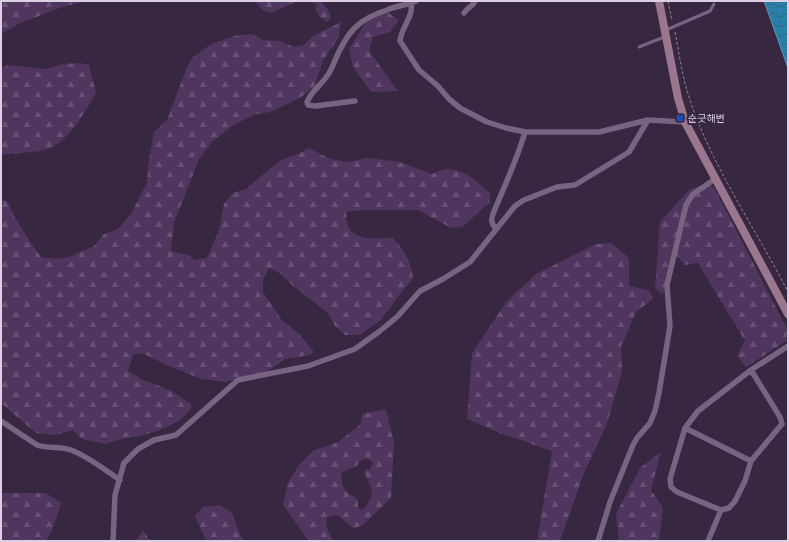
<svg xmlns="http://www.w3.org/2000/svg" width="789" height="542" font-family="'Roboto Serif','Noto Sans KR',serif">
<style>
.forest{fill:url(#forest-firs);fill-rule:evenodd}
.water{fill:url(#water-waves);stroke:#5f98b9}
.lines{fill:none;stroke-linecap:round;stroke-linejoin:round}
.path{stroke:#908398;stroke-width:1;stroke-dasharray:3 2;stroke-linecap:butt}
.lane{stroke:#766481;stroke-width:3}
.street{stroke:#766481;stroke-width:5.5}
.secondary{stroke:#9b768f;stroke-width:8}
.transit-dot{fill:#1a4fb4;stroke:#372740;stroke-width:1.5}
.labels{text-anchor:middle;stroke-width:4;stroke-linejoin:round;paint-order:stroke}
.poi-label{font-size:10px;fill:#dbd1e2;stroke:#372740;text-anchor:start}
</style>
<defs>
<pattern id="forest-firs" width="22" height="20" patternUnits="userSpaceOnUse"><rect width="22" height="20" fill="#50355f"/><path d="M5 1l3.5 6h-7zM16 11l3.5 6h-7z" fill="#695176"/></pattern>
<pattern id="water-waves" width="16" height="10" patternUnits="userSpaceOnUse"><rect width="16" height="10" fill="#2a7fa8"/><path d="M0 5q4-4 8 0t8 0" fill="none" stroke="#346580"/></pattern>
</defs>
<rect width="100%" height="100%" fill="#372740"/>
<path class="forest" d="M1 1H86L62 7 18 24 1 34Z
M254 1H302L290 4 272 13 263 10Z
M309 1H321L328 10 331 16 328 22 320 17 315 8 318 4Z
M387 12 399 20 390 32 373 37 369 51 398 91 371 92 353 67 349 49 370 16Z
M341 22 339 37 324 59 314 87 300 98 270 112 253 115 232 126 211 143 199 159 174 223 171 251 188 255 195 260 207 258 219 230 224 204 233 193 246 189 279 161 298 154 309 148 330 159 348 162 367 158 400 162 432 174C437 172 443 169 448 169 464 169 478 182 490 193V202L462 227 451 228 418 210H362L346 212C347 216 346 224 349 228 357 242 380 238 393 238 405 252 411 260 413 279L404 289 381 320 360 335H345L335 326 328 313 292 285 280 273 269 268 263 280V292L281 319 299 334 314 352 310 355 285 359 262 375 225 382 202 379 171 367 142 353 133 355 128 371 143 380 170 390 191 404V409L179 421 160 430 144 435 117 440 106 444 82 439 73 430 54 435 36 433 1 403V200L7 201C16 221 28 239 41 257L56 259 69 257 94 246 104 234 118 229 132 212 147 183 148 167 154 132 167 120 187 67 192 58 211 44 234 36 252 34 263 40 280 41 293 47 304 45 313 36Z
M80 63 89 65 96 93C86 111 66 145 45 150 31 153 15 153 1 155V68L9 65 45 69 64 64Z
M704 185 714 187 788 331V340L746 367 737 356 745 341 698 263 685 265 676 255 667 285 662 294 655 288 660 222 689 190Z
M611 243 629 258V286L649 290 653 299 636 312 621 347 622 371 607 424 584 473 560 541H537L552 451 500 433 467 419 472 353 507 301 536 274 596 244Z
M386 409 394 443 391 498 364 524 354 529 338 515 327 517 326 526 333 541H309L283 505 288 482 299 465 314 450 338 442 361 424 362 414ZM364 459 370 460 373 463 370 470 367 469 364 472C373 490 376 494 363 510L358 508V501L355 497C345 494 341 485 341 474 345 469 352 469 358 465L359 461Z
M661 452 651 490 663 508 659 541H619L616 514 640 468Z
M1 493H46L61 503 54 526 46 541H1Z
M219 505 232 513 243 541H206L195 516 203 507Z
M143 531 151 541H134L136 540Z"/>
<path class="water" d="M764 1H788V68Z"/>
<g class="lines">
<path class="path" d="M668 1 672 21
M675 32C679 53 682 74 688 94 710 164 755 227 788 292"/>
<path class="lane" d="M666 30 710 11 714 4
M639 47 664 37"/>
<path class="street" d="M411 3C414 16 401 28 400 41L419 70 438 86 449 99 460 108 487 122 506 128 525 132
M464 13C467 7 473 7 475 1
M355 101 315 106 308 105 307 102C311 91 323 84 329 73 334 65 336 56 341 48 351 27 365 17 387 10 396 6 407 5 416 1
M496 228C491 224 491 220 493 214 504 187 517 160 525 132H599L648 120
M1 421 37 445C48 449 60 446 71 450 89 457 105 470 120 480
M685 428 751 461
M721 510 729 508 735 501 745 481 751 461 782 424 780 417 751 370
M113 541 115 495 124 463 138 449 154 440 176 435 238 380 308 366 355 349 380 331 398 316 420 291 443 279 470 262 515 206 524 200 557 187 575 185 629 152 648 120 685 122
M598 541 610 502 633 445 637 438 650 423 655 411 659 393 670 326 667 285 686 205 693 194 715 179
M708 541 721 510 677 492 671 487 670 479 685 428 698 411 751 370 788 346"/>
<path class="secondary" d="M659 1 678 98 685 122 788 314"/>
</g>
<rect class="transit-dot" x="676" y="114" width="8" height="8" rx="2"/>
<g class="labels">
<g class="poi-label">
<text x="688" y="122">순긋해변</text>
</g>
</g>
<rect width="789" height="542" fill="none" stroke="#dbd1e2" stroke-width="4"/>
</svg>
